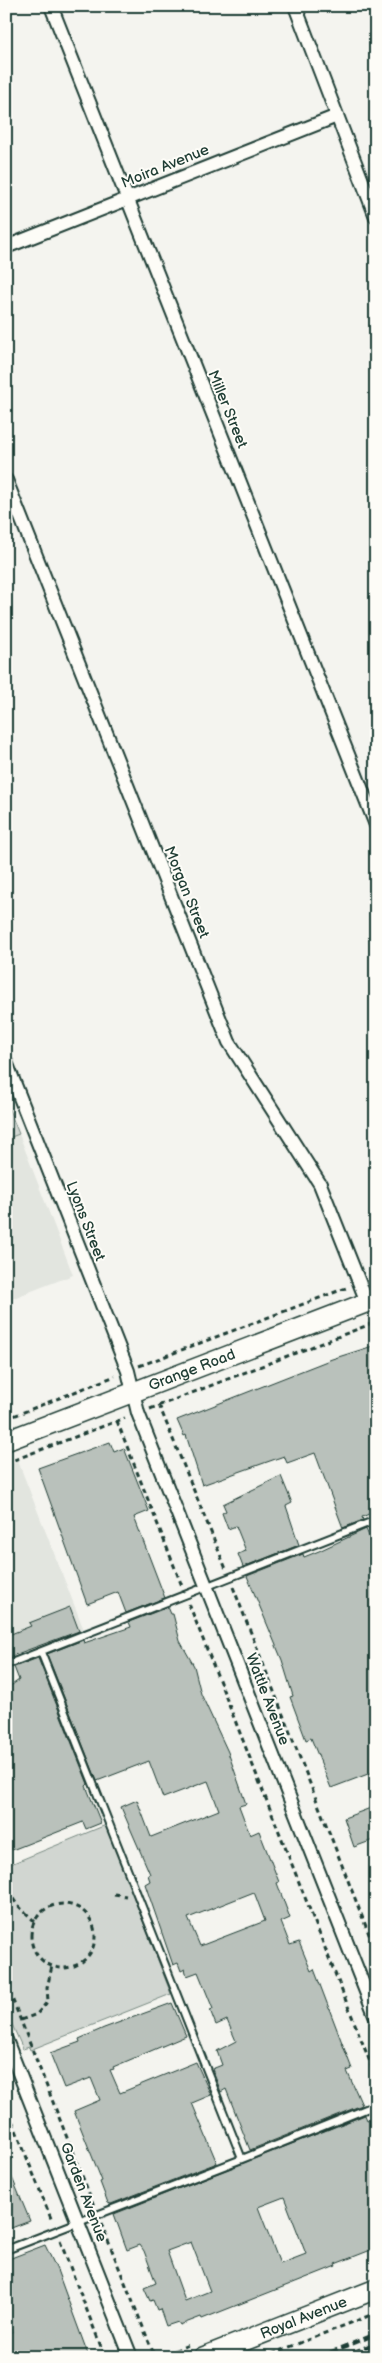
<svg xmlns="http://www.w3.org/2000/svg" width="382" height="2363" font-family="'Balsamiq Sans',sans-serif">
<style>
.built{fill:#e2e5df}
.green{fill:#d1d6d1;stroke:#788a82}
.building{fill:#b9c1bb;stroke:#1f3d34;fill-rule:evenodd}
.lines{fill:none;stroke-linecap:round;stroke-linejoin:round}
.lane-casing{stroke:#1f3d34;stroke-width:10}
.street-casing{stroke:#1f3d34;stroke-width:16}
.secondary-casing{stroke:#1f3d34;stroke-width:22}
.path{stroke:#1f3d34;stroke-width:3;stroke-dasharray:5 4;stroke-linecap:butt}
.lane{stroke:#fdfcf7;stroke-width:6}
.street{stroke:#fdfcf7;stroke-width:12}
.secondary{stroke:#fdfcf7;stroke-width:19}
.rail{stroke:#1f3d34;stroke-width:4;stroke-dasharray:8 4;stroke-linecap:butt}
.labels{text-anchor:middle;stroke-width:4;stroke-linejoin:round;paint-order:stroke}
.street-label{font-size:15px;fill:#1f3d34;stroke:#fdfcf7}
</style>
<rect width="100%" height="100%" fill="#f4f4ef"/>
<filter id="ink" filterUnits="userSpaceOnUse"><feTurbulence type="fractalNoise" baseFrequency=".02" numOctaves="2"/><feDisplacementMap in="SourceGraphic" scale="10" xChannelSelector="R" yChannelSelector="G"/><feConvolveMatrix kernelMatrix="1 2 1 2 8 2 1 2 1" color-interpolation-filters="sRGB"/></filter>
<g filter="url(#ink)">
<path class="built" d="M19 1134 73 1275 6 1301V1139Z
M18 1461 84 1630 6 1659V1466Z"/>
<path class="green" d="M6 1102 19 1134 6 1139Z
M106 1825 171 1994 30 2050 29 2047 23 2049 6 2011V1866Z"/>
<path class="building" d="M376 1345V1511L362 1517 363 1520 343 1528 315 1453 287 1463 284 1456 202 1485 186 1435 184 1436 177 1420 332 1359Z
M110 1442 114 1452 124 1448 149 1511 134 1517 165 1598 126 1613 118 1592 87 1604 38 1468Z
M281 1476 292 1503 286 1506 299 1545 243 1567 238 1554 246 1551 236 1526 228 1529 222 1513 226 1511 223 1504Z
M366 1529 375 1550 372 1551 376 1559V1771L331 1788 311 1738 306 1740 290 1697 293 1696 282 1660 247 1576 303 1554 304 1557 319 1551Z
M70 1607 79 1631 6 1658V1636L31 1626 29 1623Z
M168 1607 171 1614H173L180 1641 194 1666 201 1694 228 1752 246 1804 239 1806 250 1835 259 1831 279 1882 277 1883 290 1918 281 1922 290 1945 299 1942 311 1971 314 1969 352 2069 347 2071 362 2105 250 2150 226 2089 221 2092 212 2069 222 2065 217 2051 236 2041 227 2020 216 2025 210 2010 213 2009 198 1972 187 1976 185 1969 181 1971 178 1963 173 1965 145 1884 150 1881 148 1875 150 1874 121 1807 137 1800 151 1837 219 1810 208 1781 163 1798 149 1761 97 1781 47 1654 83 1640 84 1643 131 1627 129 1622ZM254 1892 265 1921 200 1946 188 1918Z
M38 1658 88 1784 86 1786 101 1823 86 1829 83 1822 12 1850 6 1836V1689L19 1680 14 1667Z
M376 1806V1839L354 1847 344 1818Z
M172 2003 186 2036 113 2067 114 2069 110 2070 120 2093 196 2062 211 2095 192 2103 217 2163 111 2204 108 2203 100 2182 102 2181 74 2111 100 2100 91 2078 64 2088 50 2053 80 2042 79 2039 104 2028Z
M365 2115 367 2120 376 2116V2248L335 2264 336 2266 202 2319 201 2317 180 2325 178 2322 166 2326 160 2309 157 2310 153 2300 150 2301 144 2288 156 2283 144 2251 140 2245 127 2250 114 2214ZM284 2197 306 2254 280 2264 258 2207ZM191 2242 210 2291 185 2301 167 2251Z
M6 2163 30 2221 6 2230Z
M45 2245 57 2270 89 2357H6V2335L12 2332 6 2318V2260Z"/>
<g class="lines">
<g class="lane-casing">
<path id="lane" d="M371 1522 376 1535
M6 1665 376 1520
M242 2159 376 2105
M6 2250 242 2159 41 1652"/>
</g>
<g class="street-casing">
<path id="street" d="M51 6 376 825
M295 6 376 217
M6 247 337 116
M6 480 229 1042 320 1184 367 1302
M6 1062 128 1371 138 1413 376 2017
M6 2040 131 2357"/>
</g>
<g class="secondary-casing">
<g id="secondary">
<path id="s1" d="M6 1441 376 1299"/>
<path id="s2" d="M203 2357 376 2289"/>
</g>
</g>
<path class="path" d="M139 1366 346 1288
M159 1405 226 1569
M150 1409 376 1322
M6 1419 115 1376
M117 1421 182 1586
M6 1463 125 1418
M233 1587 376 1952
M189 1604 376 2077
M114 1894 126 1896
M6 1895H11C17 1907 26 1912 35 1922
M31 1936a32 32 0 1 1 64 0a32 32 0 1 1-64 0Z
M6 1983 94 2206
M21 2020 37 2014 48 2001 47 1988 52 1966
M6 2105 52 2221
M101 2223 155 2357
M60 2241 105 2357
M158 2357 191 2344
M264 2357 376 2313"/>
<use href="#lane" class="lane"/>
<use href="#street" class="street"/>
<use href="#secondary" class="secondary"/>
<path class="rail" d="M319 2357 376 2334
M342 2357 376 2343
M367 2357 376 2353"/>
</g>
</g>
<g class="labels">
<g class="street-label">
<text transform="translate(165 166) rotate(-22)" y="5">Moira Avenue</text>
<text transform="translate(228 409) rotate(68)" y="5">Miller Street</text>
<text transform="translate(187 892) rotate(68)" y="5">Morgan Street</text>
<text transform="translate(86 1221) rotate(69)" y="5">Lyons Street</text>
<text dy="5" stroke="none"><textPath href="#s1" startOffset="199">Grange Road</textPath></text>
<text transform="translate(268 1699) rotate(69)" y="5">Wattle Avenue</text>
<text transform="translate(84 2192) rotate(69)" y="5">Garden Avenue</text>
<text dy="5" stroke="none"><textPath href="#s2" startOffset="108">Royal Avenue</textPath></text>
</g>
</g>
<rect width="382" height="2363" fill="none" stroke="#fdfcf7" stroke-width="25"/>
<rect x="12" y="12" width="357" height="2338" fill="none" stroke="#1f3d34" stroke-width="2" filter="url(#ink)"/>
</svg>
